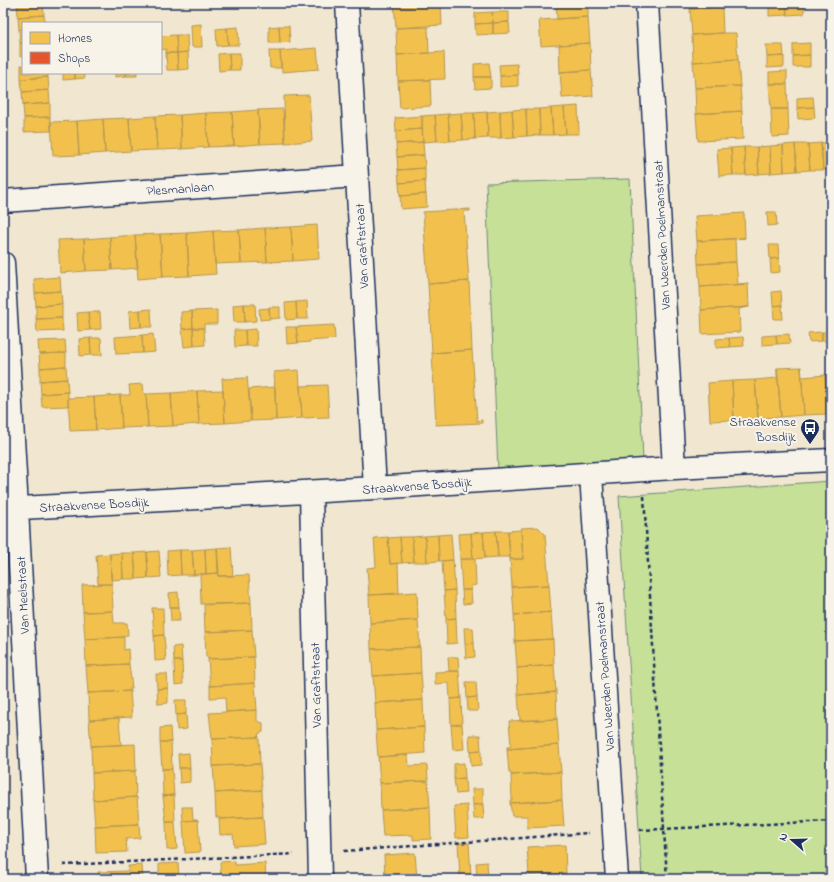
<svg xmlns="http://www.w3.org/2000/svg" width="834" height="882" font-family="'Indie Flower',sans-serif">
<style>
.green{fill:#c6e097;stroke:#70887a}
.homes{fill:#f2c14e;stroke:#b29553}
.shops{fill:#e4572e;stroke:#a84b3c}
.lines{fill:none;stroke-linecap:round;stroke-linejoin:round}
.minor-casing{stroke:#1b2f5e;stroke-width:25}
.path{stroke:#1b2f5e;stroke-width:2.5;stroke-dasharray:4 3;stroke-linecap:butt}
.minor{stroke:#f7f3e8;stroke-width:22}
.labels{text-anchor:middle;stroke-width:4;stroke-linejoin:round;paint-order:stroke}
.street-label{font-size:13px;fill:#1b2f5e;stroke:#f7f3e8}
.poi-label{font-size:13px;fill:#1b2f5e;stroke:#f7f3e8;text-anchor:end}
</style>
<rect width="100%" height="100%" fill="#f1e7d0"/>
<filter id="ink" filterUnits="userSpaceOnUse"><feTurbulence type="fractalNoise" baseFrequency=".025" numOctaves="2"/><feDisplacementMap in="SourceGraphic" scale="8" xChannelSelector="R" yChannelSelector="G"/><feConvolveMatrix kernelMatrix="1 2 1 2 8 2 1 2 1" color-interpolation-filters="sRGB"/></filter>
<g filter="url(#ink)">
<path class="green" d="M630 179 643 460 498 470 486 183Z
M831 481V879H642L619 496Z"/>
<path class="homes" d="M17 3H43L44 15 18 17Z
M147 3H173L174 4 148 5Z
M394 3H441L442 25 396 28Z
M556 3H588V17L557 19Z
M690 3H733L734 6 690 9Z
M786 3 787 15 769 16V4Z
M786 3H804V14L787 15Z
M722 7 723 33 692 35 690 9Z
M492 12 493 23 475 24V13Z
M492 12H509V22L493 23Z
M44 15 45 23H23V29L19 30 18 17Z
M588 17 590 43 541 46 539 20Z
M509 22 510 33 493 34V23Z
M493 23V34L476 35 475 24Z
M201 24 202 47H192L191 25Z
M279 26 280 43H269V27Z
M279 26H289L290 42 280 43Z
M238 27 239 45H228L227 28Z
M428 27 429 53 397 55 396 28Z
M227 28 228 45 217 46 216 29Z
M23 29V43H20L19 30Z
M723 33H736L738 59 693 62 692 35Z
M176 35H187L188 52 177 53Z
M176 35 177 53H166V49L161 50V36Z
M20 43H23V56L20 57Z
M590 43 591 70 560 72 559 45Z
M810 43V55L793 56V44Z
M766 45H783L784 56 767 57Z
M317 48 319 69 282 72 280 51Z
M269 51H280L281 68H270Z
M188 52 189 69 178 70 177 53Z
M444 52 445 79 398 81 397 55Z
M166 53H177L178 70H167Z
M229 53 230 70 219 71 218 54Z
M229 53H240V70H230Z
M810 55V67H793V56Z
M784 56V67L767 68V57Z
M738 59 740 86 695 88 693 62Z
M489 63 491 77H474V64Z
M517 64 518 75 500 76 499 65Z
M21 65H23V73H48V77L21 79Z
M591 70 593 96 562 98 560 72Z
M787 71V84H769V72Z
M63 73H75V79L63 80Z
M75 73H84L85 78 75 79Z
M115 73H126V76L115 77Z
M126 73H137V76H126Z
M518 75V86L500 87V76Z
M48 77 49 90 22 92 21 79Z
M474 77H491V88L475 89Z
M430 80 431 106 400 108 398 81Z
M769 84H787L788 109H771Z
M740 86 742 111 696 114 695 88Z
M49 90 50 103 23 105 22 92Z
M309 95 312 141 285 143 284 96Z
M813 97 814 107 797 108V98Z
M50 103V117L24 118 23 105Z
M578 106 579 134H566L564 107Z
M564 107 566 134 553 135 551 108Z
M814 107 815 118 798 119 797 108Z
M551 108 553 135H540L539 109Z
M283 109 285 143 260 144 258 110Z
M526 109 527 136 514 137 512 110Z
M526 109H539L540 135 527 136Z
M771 109H788L789 136 772 137Z
M258 110 260 144 234 146 232 112Z
M512 110 514 137 501 138 500 111Z
M500 111 501 138H488L487 112Z
M742 111 743 139 698 141 696 114Z
M232 112 234 146 208 147 206 113Z
M487 112 488 138 475 139 474 113Z
M206 113 208 147 182 149 180 115Z
M461 113 463 140 450 141 448 114Z
M461 113H474L475 139 463 140Z
M448 114 450 141H437L435 115Z
M180 115 182 149 157 150 155 116Z
M435 115 437 141 423 142 422 116Z
M155 116 157 150 131 151 129 118Z
M422 116V129L396 131 395 118Z
M50 117 51 131 24 132V118Z
M129 118 131 151 105 153 103 119Z
M103 119 105 153 79 155 77 121Z
M77 121 79 155 53 156 51 122Z
M422 129 423 142 396 144V131Z
M423 142 424 155 397 157 396 144Z
M831 142V169L823 170 821 143Z
M821 143 823 170H810L808 144Z
M795 144 797 171 784 172 783 145Z
M795 144H808L810 170 797 171Z
M783 145 784 172 771 173 770 146Z
M770 146 771 173 759 174 757 147Z
M744 147H757L759 174 746 175Z
M744 147 746 175H733L731 148Z
M731 148 733 175 719 176 717 149Z
M424 155 425 168 398 170 397 157Z
M425 168V181L399 183 398 170Z
M425 181 426 194 400 196 399 183Z
M426 194 427 207 401 209 400 196Z
M829 208H831V222H830Z
M470 209V211H464L469 281 428 284 423 212Z
M767 212H776L777 225 768 226Z
M744 213 745 238 697 241 695 216Z
M317 225 319 259 293 261 291 227Z
M291 227 293 261 267 262 265 228Z
M265 228 267 262 241 263 239 230Z
M239 230 241 263 215 264 213 231Z
M213 231 216 274 189 276 187 233Z
M187 233 189 276 163 277 160 234Z
M160 234 163 277 138 279 135 235Z
M135 235 138 268 112 270 110 237Z
M110 237 112 270 86 271 84 239Z
M745 238 735 239 736 262 698 264 697 241Z
M84 239 86 271 60 273 58 240Z
M769 245H778L779 258 770 259Z
M779 258 780 272 771 273 770 259Z
M736 262 738 284 748 283V284L700 287 698 264Z
M60 277 61 291 35 293 34 279Z
M469 281 472 350 432 353 428 284Z
M748 284 749 307 701 310 700 287Z
M61 291 62 304 36 306 35 293Z
M781 291 782 305 773 306 772 292Z
M307 301 308 319H297L296 302Z
M296 302 297 319 286 320 285 303Z
M62 304V318L36 319V306Z
M244 304H255L256 321 245 322Z
M244 304 245 322H234L233 305Z
M782 305 783 319H774L773 306Z
M269 307H280V318L270 319Z
M749 307 739 309 740 332 702 334 701 310Z
M269 308 270 319 260 320 259 309Z
M151 309 152 327H141L140 310Z
M140 310 141 327 130 328 129 311Z
M217 310V324H204V328H193L192 311Z
M192 311 193 328 182 329 181 312Z
M88 312H100L101 329 90 330Z
M88 312 90 330 78 331 77 313Z
M62 318 63 331 37 332 36 319Z
M334 325 335 339 309 341 310 342 298 343 296 327Z
M286 327H296L298 343 287 344Z
M193 328 194 346 184 347 182 329Z
M193 328H204L205 345 194 346Z
M256 329 257 346H246L245 330Z
M234 330H245L246 346 235 347Z
M822 332H831V340L822 341Z
M822 332V341L809 342 808 333Z
M153 334 155 352 143 353 142 335Z
M789 334 790 343 777 344 776 335Z
M142 335 143 353 116 354 115 337Z
M776 335 777 344 762 345V336Z
M743 337 744 346 730 347 729 338Z
M90 338 91 355 80 356 79 339Z
M90 338H101L102 355H91Z
M729 338 730 347 716 348V339Z
M65 340 66 353 39 354 38 341Z
M472 350 477 421 482 420V423L436 425 432 353Z
M66 353V366L40 368 39 354Z
M66 366 67 379 40 381V368Z
M801 367 804 415 781 417 777 368Z
M801 367 802 377 825 375 827 414 804 415Z
M777 368 781 417 758 418 755 380 777 378Z
M299 370 302 418 276 420 274 372Z
M825 375H831V414H827Z
M247 376 251 421 225 423 222 378H224V379L247 378Z
M67 379 68 392 41 394 40 381Z
M755 380 758 418 734 420 732 381Z
M732 381 734 420 710 421 708 383Z
M143 384 144 394H146L148 427 122 428 120 395H130L129 385Z
M327 385 329 417 302 418 300 386Z
M275 387 276 420 251 421 249 389Z
M223 390 225 423 199 424 197 391Z
M197 391 199 424 173 426 171 393Z
M68 392V406L42 407 41 394Z
M171 393 173 426 148 427 146 394Z
M120 395 122 428 96 430 94 397Z
M94 397 96 430 70 431 68 398Z
M538 527 545 534 549 585 512 587 510 559H523L521 528Z
M521 530 523 559H510L508 531Z
M496 531 498 557 485 558 483 532Z
M496 531H508L510 557H498Z
M483 532 485 558 473 559 471 533Z
M471 533 473 559H460L458 534Z
M451 534 453 560 439 561 438 535Z
M438 535 439 561 427 562 425 536Z
M425 536 427 562H414L412 537Z
M388 537 390 564 398 563 399 594 369 595 367 568 376 567 374 538Z
M400 537H412L414 562 402 563Z
M400 537 402 563 390 564 388 538Z
M231 547 233 576H218L217 548Z
M217 548 219 573 206 574 205 549Z
M205 549 206 574 194 575 192 550Z
M180 550H192L194 575H181Z
M180 550 181 575 168 576 167 551Z
M159 551 161 577 148 578 147 552Z
M147 552 148 578 136 579 134 553Z
M122 553 123 579 111 580 110 554Z
M122 553H134L136 579H123Z
M110 554 112 584H98L96 555Z
M460 559H475L476 585 471 586V590H462Z
M453 560 455 590 444 591 442 561Z
M218 573V576L249 575 251 603 201 604 200 574Z
M112 584 113 611 83 612 82 585Z
M549 585 551 612 514 615 512 587Z
M455 590 456 618 446 619 444 591Z
M462 590H471L472 603 463 604Z
M178 592 179 607H170L169 593Z
M417 592 418 620 370 623 369 595Z
M251 603 252 630 205 632 204 605Z
M170 607H179L180 621H171Z
M152 608H163L164 635 154 636Z
M113 611 114 623H127L128 635 123 636 124 637 85 639 83 612Z
M551 612 553 639 515 641 514 615Z
M456 618 457 643 447 644 446 619Z
M418 620 420 647 371 649 370 623Z
M464 628H473L474 643 465 644Z
M252 630 254 657 208 659V657H206L205 632Z
M164 635 166 660 155 661 154 636Z
M124 637V650L128 649 129 664 86 666 85 639Z
M553 639 554 665 517 668 515 641Z
M474 643 475 657 466 658 465 644Z
M181 646 182 661H174L173 647Z
M420 647 421 673 373 676 371 649Z
M254 657 255 683 210 686 208 659Z
M448 657H458L459 671H449Z
M174 661H182L183 684 175 685Z
M129 664 132 688H130V691L88 693 86 666Z
M554 665 556 692 518 695 517 668Z
M459 671 461 698 450 699 449 683 435 684V672Z
M421 673 423 700 375 703 373 676Z
M156 674H167L168 688 157 689Z
M466 682H476L477 697 467 698Z
M255 683 257 710 226 712 225 697 210 698V686Z
M168 688V703L158 704 157 689Z
M130 691 132 717 89 720 88 693Z
M556 692 557 719 519 721 520 720 518 695Z
M477 697 478 711H468L467 698Z
M461 698 462 724 451 725 450 699Z
M175 700H186V714L176 715Z
M423 700 424 727 376 730 375 703Z
M257 710V721L263 723V732L258 734 259 737 212 739 209 713Z
M186 714 187 729 177 730 176 715Z
M119 718 121 745 91 746 89 720Z
M557 719 559 745 507 749V747L511 746 509 721Z
M462 724 464 749 453 750 451 725Z
M170 727 171 742H160V728Z
M424 727 425 753 378 757 376 730Z
M469 735H480L481 750 470 751Z
M259 737 260 764 213 766 212 739Z
M160 742H171L172 769H162Z
M135 744 136 771 92 773 91 746Z
M559 745 561 772 511 775V773H509L507 749Z
M481 750V765L471 766 470 751Z
M189 753 190 768H179L178 754Z
M408 755 409 766 427 765 428 781 380 783 378 757Z
M464 763 465 778 454 779V764Z
M260 764 262 790 215 793 213 766Z
M179 768H190V782L180 783Z
M162 769H172L174 795 163 796Z
M135 771 136 797 93 800 92 773Z
M561 772 562 800 510 803V800H512L511 775Z
M465 778 466 793 456 794 454 779Z
M428 781 430 807 381 810 380 783Z
M472 789H483V804L473 805Z
M262 790 263 817 219 819V817H216L215 793Z
M174 795 175 822H166L163 796Z
M137 797 139 824 95 826 93 800Z
M562 800 564 826 527 828V816H512L510 803Z
M483 804 484 819H474L473 805Z
M467 805 469 837 456 838 454 806Z
M182 807H192L193 819H197L198 820 183 821Z
M430 807 431 839 413 840V835L383 836 381 810Z
M263 817 265 844 234 846 233 834 220 835 219 819Z
M198 820 200 852 185 853 183 821Z
M166 822H175L177 849 167 850Z
M139 824 140 838 126 839 127 852 96 853 95 826Z
M458 843H469L471 876 460 877Z
M565 845 566 873 529 875 527 847Z
M415 853 417 878H430V879H385L384 855Z
M235 861V865L265 863 266 879H221L220 862Z
M487 862 488 877 477 878 476 863Z
M178 863 179 879H159V864Z
M142 865 143 879H99L98 872 129 871 128 866Z
M566 873V879H529V875Z"/>
<path class="shops" d="M3 803 7 879H3Z"/>
<g class="lines">
<g class="minor-casing">
<path id="minor" d="M347 3 375 488
M647 3 674 468
M3 201 357 176
M3 263 17 509 37 879
M591 474 617 879
M311 492 320 879
M3 509 375 488 674 468 831 460"/>
</g>
<path class="path" d="M644 496 667 879
M640 830 831 821
M344 851 589 833
M63 865 294 854"/>
<use href="#minor" class="minor"/>
</g>
</g>
<defs>
<g id="bus-pin" transform="scale(1)"><path d="M0 17L-7.5 6A9.5 9.5 0 1 1 7.5 6Z" fill="#1b2f5e" stroke="#f7f3e8"/><path d="M-5-6H5V4H4V6H2V4H-2V6H-4V4H-5ZM-3.5-4V0h7V-4ZM-3.5 1.2v1.5H-2V1.2ZM2 1.2v1.5H3.5V1.2Z" fill="#fff"/></g>
</defs>
<g fill-rule="evenodd">
<use href="#bus-pin" x="810" y="428"/>
</g>
<g class="labels">
<g class="street-label">
<text transform="translate(180 188) rotate(-4)" y="5">Plesmanlaan</text>
<text transform="translate(661 235) rotate(-93)" y="5">Van Weerden Poelmanstraat</text>
<text transform="translate(361 246) rotate(-93)" y="5">Van Graftstraat</text>
<text transform="translate(417 485) rotate(-4)" y="5">Straakvense Bosdijk</text>
<text transform="translate(94 504) rotate(-3)" y="5">Straakvense Bosdijk</text>
<text transform="translate(22 595) rotate(-93)" y="5">Van Meelstraat</text>
<text transform="translate(604 676) rotate(-94)" y="5">Van Weerden Poelmanstraat</text>
<text transform="translate(315 685) rotate(-91)" y="5">Van Graftstraat</text>
</g>
<g class="poi-label">
<text x="796" y="426">Straakvense<tspan x="796" dy="15">Bosdijk</tspan></text>
</g>
</g>
<rect width="834" height="882" fill="none" stroke="#f7f3e8" stroke-width="16"/>
<rect x="8" y="8" width="818" height="866" fill="none" stroke="#1b2f5e" stroke-width="1.5" filter="url(#ink)"/>
<rect x="22" y="22" width="140" height="52" fill="#f7f3e8" stroke="#9fa5b1"/>
<rect x="30" y="32" width="20" height="12" fill="#f2c14e" stroke="#9fa5b1"/>
<text x="58" y="42" font-size="12" fill="#1b2f5e">Homes</text>
<rect x="30" y="52" width="20" height="12" fill="#e4572e" stroke="#9fa5b1"/>
<text x="58" y="62" font-size="12" fill="#1b2f5e">Shops</text>
<g transform="translate(792 840) rotate(290)" stroke="#f7f3e8" stroke-width="3" paint-order="stroke">
<path d="M0-3L7 15L0 10L-7 15Z" fill="#1b2f5e"/>
<text y="-6" font-size="11" font-weight="bold" text-anchor="middle" fill="#1b2f5e">N</text>
</g>
</svg>
